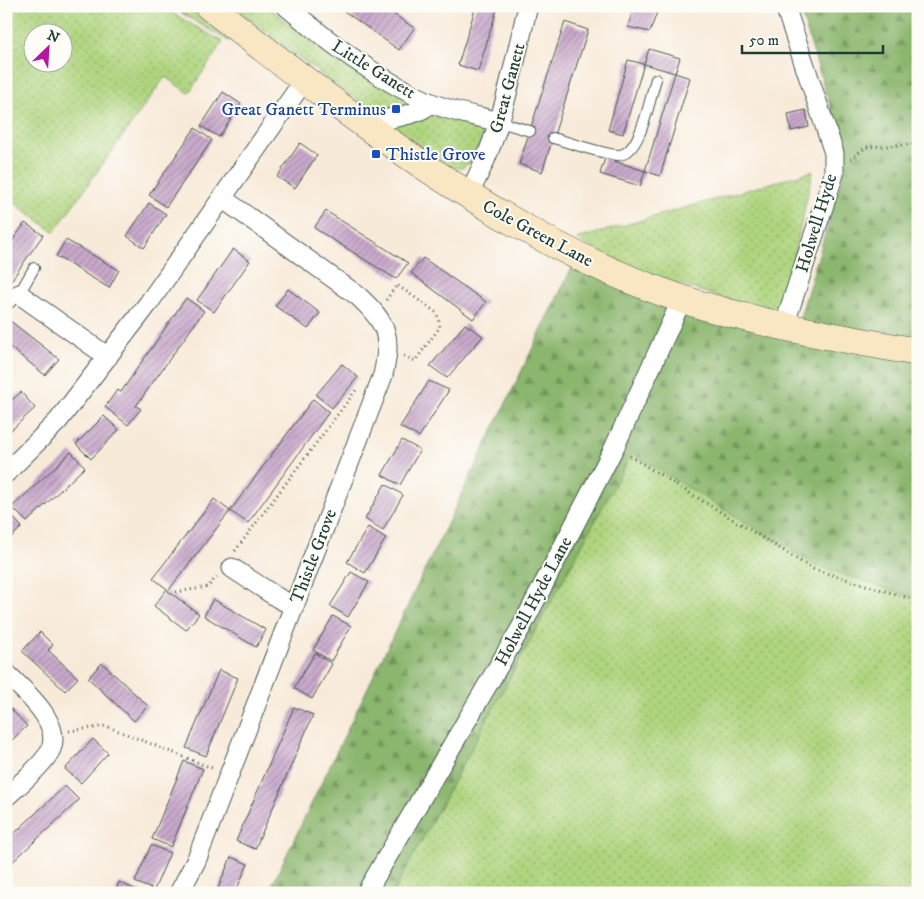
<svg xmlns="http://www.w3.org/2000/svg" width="924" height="899" font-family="'IM FELL DW Pica',serif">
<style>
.grass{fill:url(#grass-dots);stroke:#678859;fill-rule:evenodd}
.forest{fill:url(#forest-firs);stroke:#557a50}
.building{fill:url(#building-hatch)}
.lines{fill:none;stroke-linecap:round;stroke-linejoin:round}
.lane-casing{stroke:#40574d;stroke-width:12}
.street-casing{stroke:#40574d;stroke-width:21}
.secondary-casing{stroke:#40574d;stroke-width:29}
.path{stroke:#40574d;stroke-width:3;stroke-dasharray:1 4;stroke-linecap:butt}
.lane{stroke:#fff;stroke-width:10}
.street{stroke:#fff;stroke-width:19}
.secondary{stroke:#f9e7c3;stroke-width:28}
.transit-dot{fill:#1a4fb4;stroke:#fdfcf7;stroke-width:2}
.labels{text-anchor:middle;stroke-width:4;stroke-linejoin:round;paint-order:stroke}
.street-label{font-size:18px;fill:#1f3d34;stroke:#fdfcf7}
.transit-label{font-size:18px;fill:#164399;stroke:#fdfcf7;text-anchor:end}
</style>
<defs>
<pattern id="grass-dots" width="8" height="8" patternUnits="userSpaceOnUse" patternTransform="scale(1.25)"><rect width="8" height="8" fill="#afd47e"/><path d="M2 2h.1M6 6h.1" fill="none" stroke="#8ead68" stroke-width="1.8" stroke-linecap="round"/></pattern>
<pattern id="forest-firs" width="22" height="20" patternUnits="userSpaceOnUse" patternTransform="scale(1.25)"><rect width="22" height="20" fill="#8bb66d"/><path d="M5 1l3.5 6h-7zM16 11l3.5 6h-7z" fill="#71955a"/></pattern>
<pattern id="building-hatch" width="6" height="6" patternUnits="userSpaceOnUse" patternTransform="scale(1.25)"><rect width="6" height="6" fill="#caa9cc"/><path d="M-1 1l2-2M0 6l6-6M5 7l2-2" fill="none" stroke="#a38ba6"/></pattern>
</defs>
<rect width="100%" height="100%" fill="#fdfcf7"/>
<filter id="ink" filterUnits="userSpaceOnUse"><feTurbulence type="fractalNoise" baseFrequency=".02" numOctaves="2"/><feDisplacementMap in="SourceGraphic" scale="10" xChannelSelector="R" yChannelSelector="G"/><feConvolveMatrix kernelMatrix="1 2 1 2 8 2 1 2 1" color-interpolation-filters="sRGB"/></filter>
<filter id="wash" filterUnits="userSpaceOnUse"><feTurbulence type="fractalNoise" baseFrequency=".0096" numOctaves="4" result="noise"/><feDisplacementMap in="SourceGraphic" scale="20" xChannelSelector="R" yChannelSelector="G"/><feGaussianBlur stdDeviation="1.12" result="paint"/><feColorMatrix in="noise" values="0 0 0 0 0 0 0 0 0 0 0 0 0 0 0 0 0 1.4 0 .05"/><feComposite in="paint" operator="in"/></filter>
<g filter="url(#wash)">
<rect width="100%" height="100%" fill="#f8ead9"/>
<path class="grass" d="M160 6 223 42 189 93 165 77 54 232 6 197V6ZM32 32H62V62H32Z
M170 6H188L234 39 228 41Z
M233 6H268L331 60 411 99 472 119 482 135 478 157 462 168 447 167 309 65Z
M813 171 787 288 777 306 765 310C701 291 633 274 576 239Z
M632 452 813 564 918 599V893H393Z"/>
<path class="forest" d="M799 6H918V599L813 564 632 453 393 893H268L574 263 794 337 847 161Z"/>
<g id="blocks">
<path class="building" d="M337 6H382L414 28 399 50Z
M476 6H498L478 71 458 65Z
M634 6H659L650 32 628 27Z
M565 22 588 30 542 172 519 164Z
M649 49 680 58 675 73 644 64 623 134 608 130 628 60 644 64Z
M675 73 690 78 660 176 645 171Z
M223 92 241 104 219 137 201 126Z
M806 110 809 127 791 131 788 114Z
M195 128 212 140 166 207 149 195Z
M300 143 317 155 295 188 277 177Z
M605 158 645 171 640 186 600 174Z
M149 203 166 214 144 248 127 236Z
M326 211 408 263 396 279 314 228Z
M25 223 43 235 6 288V249Z
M66 240 119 270 109 288 56 256Z
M233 249 250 261 214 312 197 300Z
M423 258 486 302 473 319 411 273Z
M288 289 320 313 308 329 275 306Z
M186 298 204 311 136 406 141 409 128 425 105 407 117 390 121 392Z
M9 320 59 359 45 375 6 344V324Z
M465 324 483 336 447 378 430 366Z
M342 364 358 377 332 408 316 395Z
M429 381 449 390 419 437 400 427Z
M21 392 35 408 6 435V405Z
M313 399 329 412 248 523 230 511Z
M104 416 119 430 91 459 76 444Z
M402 440 420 450 400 485 382 475Z
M71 452 85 467 27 522 12 507Z
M385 484 403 495 383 530 365 519Z
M214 499 230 511 168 591 199 614 186 630 154 606 167 589 153 578Z
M8 512 22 527 6 542V513Z
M368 527 386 538 365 573 347 562Z
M351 572 369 582 348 617 330 606Z
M213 599 266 630 256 647 204 616Z
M333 616 351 626 331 661 313 650Z
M40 632 53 645 48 650 78 678 65 691 22 651Z
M315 653 332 664 312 699 294 688Z
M102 663 148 706 134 721 88 678Z
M219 670 238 678 206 756 186 748Z
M6 704 27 726 12 740 6 733Z
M294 707 313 715 255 849 236 841Z
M93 739 108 753 81 783 65 769Z
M184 761 203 769 171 847 152 839Z
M65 786 79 800 6 868V841Z
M151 845 170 853 154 890 135 882Z
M231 857 248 864 235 893H216Z
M119 882 138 891V893H115Z"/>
</g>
</g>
<g filter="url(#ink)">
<use href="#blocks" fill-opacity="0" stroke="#40574d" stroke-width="1"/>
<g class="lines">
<g class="lane-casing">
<path id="lane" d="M500 122 530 131
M553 138C568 142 605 155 618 155 641 155 650 97 656 79
M6 306 19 294 34 268"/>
</g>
<g class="street-casing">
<path id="street" d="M286 6C330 43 377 79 429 102 451 112 477 116 500 122
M367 125C387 116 415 118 431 103
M468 194C502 137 512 70 528 6
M19 294 108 357
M784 326 834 174V153L785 6
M6 473 58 421 148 304 305 79
M232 568 278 598 294 606
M6 673C24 691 69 727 47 756 36 771 20 784 6 797
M179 893 196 861 383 375C392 335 387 323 358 296L222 198
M366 893 522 626 615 446 682 299"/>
</g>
<g class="secondary-casing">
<path id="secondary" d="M209 6C351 117 510 242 682 299 758 324 839 338 918 352"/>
</g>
<path class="path" d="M851 159 866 147 918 144
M386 300 397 285 437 313 440 327 415 361 404 356
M630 456 813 569 918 601
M235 551 356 390
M176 592 208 587 217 576
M69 731 106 726 212 768"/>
<use href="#lane" class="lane"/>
<use href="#street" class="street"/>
<use href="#secondary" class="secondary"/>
</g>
</g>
<g class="transit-dot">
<rect x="391" y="104" width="10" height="10" rx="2.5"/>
<rect x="371" y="149" width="10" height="10" rx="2.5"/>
</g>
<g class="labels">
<g class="street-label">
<text transform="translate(374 69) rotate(32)" y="6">Little Ganett</text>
<text transform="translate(507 88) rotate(-75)" y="6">Great Ganett</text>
<text transform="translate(816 223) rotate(-73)" y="6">Holwell Hyde</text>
<text transform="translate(538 233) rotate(28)" y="6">Cole Green Lane</text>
<text transform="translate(313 556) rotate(-69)" y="6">Thistle Grove</text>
<text transform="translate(533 601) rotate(-62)" y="6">Holwell Hyde Lane</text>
</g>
<g class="transit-label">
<text x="386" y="115">Great Ganett Terminus</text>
<text x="386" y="160" text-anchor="start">Thistle Grove</text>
</g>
</g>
<rect width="924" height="899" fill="none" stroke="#fdfcf7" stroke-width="25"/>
<g transform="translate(48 48) rotate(25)"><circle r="24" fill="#fdfcf7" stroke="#a4b0a9"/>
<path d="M0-4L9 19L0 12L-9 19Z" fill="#b5179e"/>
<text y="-8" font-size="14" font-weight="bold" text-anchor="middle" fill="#1f3d34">N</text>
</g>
<path d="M742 45v8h141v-8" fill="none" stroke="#1f3d34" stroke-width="2.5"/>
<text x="749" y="45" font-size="15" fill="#1f3d34" stroke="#fdfcf7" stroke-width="4" paint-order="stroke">50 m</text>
</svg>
